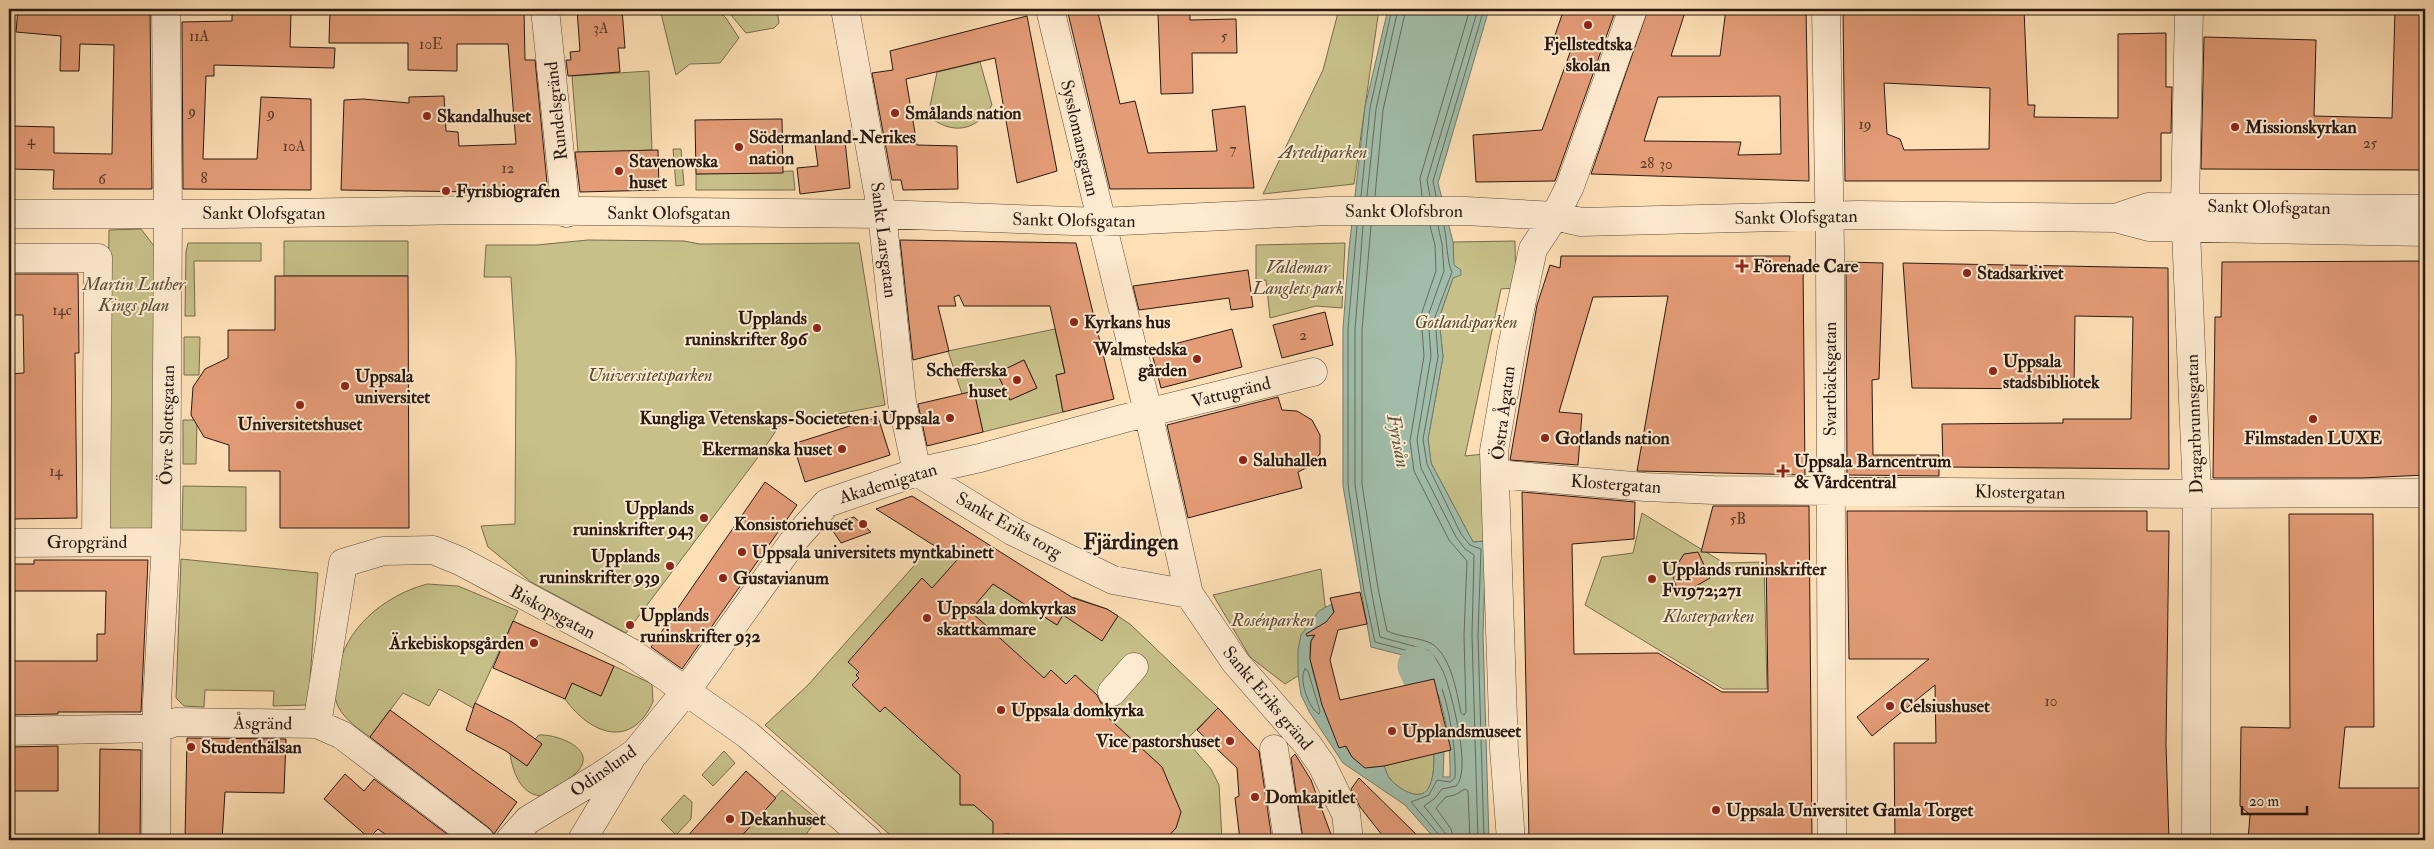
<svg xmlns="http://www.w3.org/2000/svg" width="2434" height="849" font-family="'IM FELL Double Pica',serif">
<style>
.green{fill:#c7c089;stroke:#776c4e;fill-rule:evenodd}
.water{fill:#a1bdaa;stroke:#707b6d}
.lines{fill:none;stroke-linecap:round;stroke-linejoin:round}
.shore{stroke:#646b5e;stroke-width:1}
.river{stroke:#a1bdaa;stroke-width:39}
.building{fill:#e49c77;stroke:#271912;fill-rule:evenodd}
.minor-casing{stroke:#5d4b3b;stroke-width:29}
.minor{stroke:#ffebd0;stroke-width:28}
.poi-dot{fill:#8f2418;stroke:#ffebd0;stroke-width:2}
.labels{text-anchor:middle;stroke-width:4;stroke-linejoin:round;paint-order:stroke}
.number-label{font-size:15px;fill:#563a2b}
.poi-label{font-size:18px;font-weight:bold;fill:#271912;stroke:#ffebd0;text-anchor:start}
.street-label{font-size:18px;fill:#271912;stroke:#ffebd0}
.park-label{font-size:18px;font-style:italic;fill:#574b36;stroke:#ffebd0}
.water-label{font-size:19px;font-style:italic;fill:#525247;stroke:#ffebd0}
.district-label{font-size:22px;font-weight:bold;fill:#271912;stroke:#ffebd0}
</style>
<rect width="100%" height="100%" fill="#ffe0b6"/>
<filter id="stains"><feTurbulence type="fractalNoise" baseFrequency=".004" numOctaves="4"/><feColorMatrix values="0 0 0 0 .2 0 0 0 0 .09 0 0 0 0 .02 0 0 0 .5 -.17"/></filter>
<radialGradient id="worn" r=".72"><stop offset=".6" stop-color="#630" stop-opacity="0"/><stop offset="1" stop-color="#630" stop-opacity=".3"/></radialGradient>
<path class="green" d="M660 9H717L726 18 739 38 720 63 690 64 676 75Z
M726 9H777L779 23 774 28 746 33Z
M1339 9H1379L1354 184 1263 194 1323 70Z
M980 62 992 105C976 132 952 135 928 116L937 72Z
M649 71 652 150 578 153 572 76Z
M673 149H681L684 185 676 186Z
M793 171 795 190H696V174Z
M141 229 160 254 155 530 105 531 109 230Z
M588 240 684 241 700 244 859 243 885 405 780 425 756 460 626 633 531 582 488 547 481 526 515 524 516 360 511 277H484L486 245H537Z
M284 241H408V276H284Z
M1515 241 1516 288 1501 289 1465 456 1484 454 1486 541 1473 542 1431 463 1428 439 1443 357 1439 318 1453 278V242Z
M188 243H261V261H194L195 316H185L186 252Z
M1345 243 1342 308 1316 306 1270 318 1266 280 1256 281V245Z
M1055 329 1065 373 1056 375 1063 412 983 432 974 392 962 394 948 351ZM1024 360 1037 388 1010 400 997 373Z
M184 337H200L199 375H184Z
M183 420H197L196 464H183Z
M183 486 246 487V531L182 530Z
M1642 513 1724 563 1764 562 1767 689H1723L1585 605 1602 557 1633 553Z
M948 555 1057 625 1073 597 1107 609 1130 624 1218 708 1186 740 1211 769 1219 785 1222 840H896L765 725 808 685 920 559Z
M181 559 318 573 308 705 273 706 274 691 205 690 204 707 184 706 176 698Z
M1321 569 1326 614 1307 637 1304 672 1285 684 1250 657 1213 595Z
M427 584 458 586 518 611 473 708 439 689 429 706 403 693 370 737C358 729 340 716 336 701 334 693 336 683 337 674 344 629 383 596 427 584Z
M614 666 652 684 653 702C631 750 590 734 565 699L572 683 601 696Z
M539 735C557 734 599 749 577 772 567 782 551 789 540 796 520 793 513 772 510 754L527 765 542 744 535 739Z
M724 751 735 763 713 786 702 775Z
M1434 753C1434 763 1434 776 1430 785 1423 804 1400 790 1391 780 1387 776 1386 770 1384 766Z
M782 790 817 819 802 840H738Z
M684 795 692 802 691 819 676 835 661 820Z"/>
<path class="water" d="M1388 9H1489L1438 183 1453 242 1454 265 1461 270V275L1453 278 1439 318 1443 357 1428 439 1431 463 1473 542 1486 541 1483 635 1489 840H1436L1405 805 1343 763 1310 713 1301 695 1298 674V650L1301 635 1319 611 1332 604 1334 616C1326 622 1314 631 1311 641 1303 666 1339 752 1361 764 1369 768 1375 767 1384 766 1386 770 1387 776 1391 780 1400 790 1423 804 1430 785 1434 776 1434 763 1434 753L1444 751 1443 777H1450C1451 738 1443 693 1422 660L1371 647 1343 486V329L1349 249 1365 107Z"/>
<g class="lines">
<path class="shore" d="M1361 196 1370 108 1392 9
M1367 196 1376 109 1398 9
M1375 196 1383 110 1406 9
M1422 196 1420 178 1470 9
M1430 196 1427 180 1478 9
M1436 196 1433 181 1484 9
M1357 226 1348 329V485L1364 591 1375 642 1424 655C1446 676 1457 748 1455 778L1450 782 1437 780 1429 795 1411 802 1439 835 1440 840
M1363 226 1355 330V485L1371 589 1380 637 1428 650C1435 656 1442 668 1445 676 1452 697 1472 771 1456 786L1442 789 1434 799 1424 806 1445 833 1446 840
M1371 226 1362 330V484L1378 588 1387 631C1400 637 1415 637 1428 642 1450 650 1457 693 1461 713L1464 715 1466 712 1464 635 1467 561 1449 540 1414 471 1410 441 1424 356 1421 315 1436 271 1435 245 1430 226
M1438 226 1442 244 1444 271 1428 316 1431 356 1417 440 1421 468 1456 537 1465 549 1474 555 1472 635 1478 840
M1444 226C1447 238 1447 264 1452 272L1435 317 1438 357 1423 439 1427 464 1461 534 1470 545 1481 549 1478 635 1484 840
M1305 669 1308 671 1320 711 1319 714C1309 709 1298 679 1305 669Z
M1454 840 1451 829 1436 808 1446 797 1455 795 1465 789 1468 791 1470 840"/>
<path class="river" d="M1417 666 1424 681"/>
</g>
<path class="building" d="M18 9H150L152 189H53L54 170 9 169V126L54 127V153L112 154 114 45 80 44 79 71H60L61 36 16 32Z
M330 9H524L525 60H535L548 193 341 190 344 100 363 99 409 103V97L444 96 446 131 458 132 459 146 516 144 508 44H457V71L408 70V43H329Z
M577 9H622L625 48H618L620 72 568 76 566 60H571L570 52 580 51Z
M1067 9H1097L1120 104 1135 101 1148 153 1217 151 1212 110 1245 106 1254 188 1110 189Z
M1564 9H1616L1555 181 1476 182 1473 135 1542 130 1572 47 1553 41Z
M1648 9H1686L1671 56H1720L1726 9H1806L1809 181 1591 174ZM1780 96 1781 154 1738 155 1741 142 1644 141 1658 97Z
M1843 9H2024L2028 105H2035L2034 117 2118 118V34L2166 33V87H2172L2171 133H2161V181H1845ZM1884 83 1990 88 1989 149 1904 150 1900 139 1887 134Z
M2395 10H2425V170L2201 169 2204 37 2316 40 2314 116 2392 118Z
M232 11 291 12 290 47 335 48 334 68 214 65V76H206L203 159H257L261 97 311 99V190L183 189 182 22 232 21Z
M1190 12V20L1236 19 1237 53H1192L1193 93 1161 94 1158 14Z
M1027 16 1057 171 1017 183 995 58 906 79 917 145 957 146 958 189 903 190 901 180H892L872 73 893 70 890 51Z
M782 119 783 173 696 174 695 120Z
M845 141 850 188 800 194 797 168 818 166 815 144Z
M658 150 659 190 580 192 575 152Z
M900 240 1076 243 1114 399 1063 412 1056 375 1065 373 1050 306H964L959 295 954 297 956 306H938L949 351 913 360Z
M1561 256H1790L1789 264 1803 263 1805 475 1637 471 1668 296 1593 297 1559 412 1582 414 1578 465 1510 460 1537 305 1550 265 1560 268Z
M2425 261V475L2362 478H2213L2215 317H2221L2222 262Z
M1846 262 1883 263 1879 379 1872 380 1873 455H1939V476L1847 475Z
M1903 263 2168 268 2169 469 1943 467 1942 424 2063 423V419H2131L2133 317 2075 316 2074 389 1912 388Z
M1248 270 1253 307 1231 310 1229 298 1139 310 1133 286Z
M9 274H78L79 353H75L77 518 9 519V374L24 373 23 315H9Z
M275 276H408L409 528H280V471H229V445L204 437 191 415 193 387 205 369 228 358V330H275Z
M1325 312 1333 345 1282 358 1273 325Z
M1232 329 1242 367 1161 388 1151 350Z
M1024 360 1037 388 1010 400 997 373Z
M974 391 983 432 927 446 918 404Z
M1278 397 1282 410 1297 411 1312 420 1320 435V454L1310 466 1298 472 1302 488 1188 518 1167 425Z
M878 417 890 455 805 482 793 444Z
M765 482 797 505 682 669 651 647Z
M1522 492 1635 502 1634 539 1572 544 1574 654 1658 653 1722 692H1768L1766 554 1701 552 1713 506H1809L1812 840H1529Z
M912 496 1073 598 1107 609 1118 616 1102 641 1063 615 1057 625 993 584 970 611 1044 678 1051 670 1066 684 1075 675 1097 695 1101 703 1108 707 1103 713 1162 767 1181 812 1176 828 1165 840H1016L1009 834 993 835V822L974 805H960V775L885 707 880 712 852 685 859 678 856 675 859 672 848 662 922 578 932 588 957 560 876 509Z
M1847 511H2147V531H2169L2166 744 2169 840H1895L1894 743H1936L1935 685 1872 736 1857 717 1929 659H1849Z
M2289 514H2373L2374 727H2345L2339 788H2425V840H2248L2250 815 2240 806 2241 727 2290 728Z
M854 517 871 532 841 543 829 525Z
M1698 552 1710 578 1696 586 1693 597 1678 593 1672 573 1684 554Z
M34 560H148L141 712H58V714L9 715V661H97V634H105L106 591H9V564H34Z
M1360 592 1367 624 1338 630 1330 660 1340 700 1434 679 1451 750 1384 766 1365 768 1352 757 1346 746 1339 748 1322 705 1310 659 1311 641 1315 635 1307 636 1306 634 1326 622 1334 612 1330 598Z
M513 621 614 666 601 696 572 683 565 699 493 668Z
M475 703 512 722 542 744 527 766 506 751 466 730Z
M1218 708 1259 751 1272 840H1240L1235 798 1239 796 1237 768 1197 730Z
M390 710 517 802 494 834 489 828 370 737Z
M187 738 286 739 284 793 225 792 222 840H185Z
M58 746V791H9V747Z
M100 749 141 750 140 840H99Z
M1295 754 1311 780 1333 840H1303L1291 758Z
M746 771 776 798 738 840H684Z
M345 774 364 791 374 779 455 840H393L378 829 369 838 324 799Z
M1359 778 1422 840H1386L1360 807 1351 789Z"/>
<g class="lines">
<g class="minor-casing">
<path id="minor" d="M545 9 566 213
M845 9 882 214 902 402 917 472 1014 532 1113 580 1189 594
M1050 9 1148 412 1189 594 1236 663 1308 745 1322 765 1346 814 1349 840
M1826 9 1830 250 1832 840
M2189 9 2185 206 2197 494 2196 840
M9 214H223L472 210 882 214 1101 222 1329 211H1466L1555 216 1581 222 1858 215 2115 218 2149 227 2425 232
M2115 218 2148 207 2425 209
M9 258H98L96 542
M1496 474 1645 487 1713 490 2197 494 2425 493
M9 543 166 542
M1112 692 1134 667
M317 724 343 563 383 551 433 550 460 561 632 653 748 735 868 840
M9 731 158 728 176 722 317 724 342 735 480 840
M1274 749 1288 840
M156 840 157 701 166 542 168 213 166 9
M510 840 528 820 599 777 635 753 686 691 795 539 827 503 917 472 980 458 1122 419 1313 372
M582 840 630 760
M1511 840 1504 749 1494 451 1512 347 1533 249 1555 216 1570 186 1633 9"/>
</g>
<use href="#minor" class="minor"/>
</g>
<g class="poi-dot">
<circle cx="1588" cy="25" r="5"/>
<circle cx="895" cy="113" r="5"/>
<circle cx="427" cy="116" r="5"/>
<circle cx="2235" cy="127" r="5"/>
<circle cx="739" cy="147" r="5"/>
<circle cx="619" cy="171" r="5"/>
<circle cx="446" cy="191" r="5"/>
<path d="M1739.5 258.5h5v5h5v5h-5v5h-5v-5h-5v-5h5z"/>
<circle cx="1967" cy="273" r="5"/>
<circle cx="1074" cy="322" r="5"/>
<circle cx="817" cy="328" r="5"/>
<circle cx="1197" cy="359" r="5"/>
<circle cx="1993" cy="371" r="5"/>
<circle cx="1017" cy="380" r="5"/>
<circle cx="345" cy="386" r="5"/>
<circle cx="300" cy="405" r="5"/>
<circle cx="950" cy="418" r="5"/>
<circle cx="2313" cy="419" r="5"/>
<circle cx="1545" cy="438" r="5"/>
<circle cx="842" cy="449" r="5"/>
<circle cx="1243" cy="460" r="5"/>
<path d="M1780.5 463.5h5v5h5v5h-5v5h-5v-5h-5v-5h5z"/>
<circle cx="704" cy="518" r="5"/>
<circle cx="863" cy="524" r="5"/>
<circle cx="742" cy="552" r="5"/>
<circle cx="670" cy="566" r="5"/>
<circle cx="723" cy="578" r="5"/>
<circle cx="1652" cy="579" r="5"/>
<circle cx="927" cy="618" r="5"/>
<circle cx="630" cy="625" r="5"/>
<circle cx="534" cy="643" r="5"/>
<circle cx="1890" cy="706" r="5"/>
<circle cx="1001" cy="710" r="5"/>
<circle cx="1392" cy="731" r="5"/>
<circle cx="1230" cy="741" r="5"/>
<circle cx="191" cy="747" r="5"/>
<circle cx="1255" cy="797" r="5"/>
<circle cx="1716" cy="810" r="5"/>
<circle cx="730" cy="819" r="5"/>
</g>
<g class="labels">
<g class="number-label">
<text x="601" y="33">3A</text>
<text x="199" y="41">11A</text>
<text x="1224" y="41">5</text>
<text x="431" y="49">10E</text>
<text x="192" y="116">9</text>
<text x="271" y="118">9</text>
<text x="1865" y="129">19</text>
<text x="31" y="145">4</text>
<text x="2370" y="148">25</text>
<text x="294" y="151">10A</text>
<text x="1233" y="154">7</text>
<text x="1647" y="168">28</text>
<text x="1666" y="169">30</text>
<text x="508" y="173">12</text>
<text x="204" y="183">8</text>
<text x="102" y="184">6</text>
<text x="62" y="315">14c</text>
<text x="1303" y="340">2</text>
<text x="56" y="476">14</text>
<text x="1738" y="524">5B</text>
<text x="2051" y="706">10</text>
</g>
<g class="poi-label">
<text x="1588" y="50" text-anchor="middle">Fjellstedtska<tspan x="1588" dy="21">skolan</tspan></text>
<text x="905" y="119">Smålands nation</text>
<text x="437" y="122">Skandalhuset</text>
<text x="2245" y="133">Missionskyrkan</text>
<text x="749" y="143">Södermanland-Nerikes<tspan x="749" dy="21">nation</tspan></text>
<text x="629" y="167">Stavenowska<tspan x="629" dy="21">huset</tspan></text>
<text x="456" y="197">Fyrisbiografen</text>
<text x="1753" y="272">Förenade Care</text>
<text x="1977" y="279">Stadsarkivet</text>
<text x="807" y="324" text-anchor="end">Upplands<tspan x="807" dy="21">runinskrifter 896</tspan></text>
<text x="1084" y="328">Kyrkans hus</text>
<text x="1187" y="355" text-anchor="end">Walmstedska<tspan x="1187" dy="21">gården</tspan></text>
<text x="2003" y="367">Uppsala<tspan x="2003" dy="21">stadsbibliotek</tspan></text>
<text x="1007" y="376" text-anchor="end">Schefferska<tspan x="1007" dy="21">huset</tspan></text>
<text x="355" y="382">Uppsala<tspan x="355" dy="21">universitet</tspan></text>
<text x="940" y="424" text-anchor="end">Kungliga Vetenskaps-Societeten i Uppsala</text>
<text x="300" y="430" text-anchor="middle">Universitetshuset</text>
<text x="1555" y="444">Gotlands nation</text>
<text x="2313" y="444" text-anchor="middle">Filmstaden LUXE</text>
<text x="832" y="455" text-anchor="end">Ekermanska huset</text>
<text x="1253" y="466">Saluhallen</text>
<text x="1794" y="467">Uppsala Barncentrum<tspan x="1794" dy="21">&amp; Vårdcentral</tspan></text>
<text x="694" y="514" text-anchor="end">Upplands<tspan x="694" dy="21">runinskrifter 943</tspan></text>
<text x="853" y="530" text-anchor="end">Konsistoriehuset</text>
<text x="752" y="558">Uppsala universitets myntkabinett</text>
<text x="660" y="562" text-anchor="end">Upplands<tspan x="660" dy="21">runinskrifter 939</tspan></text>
<text x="1662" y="575">Upplands runinskrifter<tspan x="1662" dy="21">Fv1972;271</tspan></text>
<text x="733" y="584">Gustavianum</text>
<text x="937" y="614">Uppsala domkyrkas<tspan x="937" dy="21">skattkammare</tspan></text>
<text x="640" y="621">Upplands<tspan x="640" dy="21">runinskrifter 932</tspan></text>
<text x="524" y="649" text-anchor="end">Ärkebiskopsgården</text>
<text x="1900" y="712">Celsiushuset</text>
<text x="1011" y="716">Uppsala domkyrka</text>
<text x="1402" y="737">Upplandsmuseet</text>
<text x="1220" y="747" text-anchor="end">Vice pastorshuset</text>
<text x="201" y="753">Studenthälsan</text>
<text x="1265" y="803">Domkapitlet</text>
<text x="1726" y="816">Uppsala Universitet Gamla Torget</text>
<text x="740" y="825">Dekanhuset</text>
</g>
<g class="street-label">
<text transform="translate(556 111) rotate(-96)" y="6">Rundelsgränd</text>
<text transform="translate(1080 138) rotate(77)" y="6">Sysslomansgatan</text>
<text transform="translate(2269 207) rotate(1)" y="6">Sankt Olofsgatan</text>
<text x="1404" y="217">Sankt Olofsbron</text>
<text x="264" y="219">Sankt Olofsgatan</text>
<text x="669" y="219">Sankt Olofsgatan</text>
<text transform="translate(1796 217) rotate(-1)" y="6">Sankt Olofsgatan</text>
<text transform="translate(1074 220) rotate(1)" y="6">Sankt Olofsgatan</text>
<text transform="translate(884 240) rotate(83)" y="6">Sankt Larsgatan</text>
<text transform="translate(1830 379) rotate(-90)" y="6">Svartbäcksgatan</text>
<text transform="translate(1231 392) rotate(-14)" y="6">Vattugränd</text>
<text transform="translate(1503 413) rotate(-83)" y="6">Östra Ågatan</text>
<text transform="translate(2194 424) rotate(-92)" y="6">Dragarbrunnsgatan</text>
<text transform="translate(167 425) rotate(-89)" y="6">Övre Slottsgatan</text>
<text transform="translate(888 483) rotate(-17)" y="6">Akademigatan</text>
<text transform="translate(1616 484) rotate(4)" y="6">Klostergatan</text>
<text transform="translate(2020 492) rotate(1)" y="6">Klostergatan</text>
<text transform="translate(1009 525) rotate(29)" y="6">Sankt Eriks torg</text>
<text x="87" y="548">Gropgränd</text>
<text transform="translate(553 612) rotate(28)" y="6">Biskopsgatan</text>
<text transform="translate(1268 698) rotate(50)" y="6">Sankt Eriks gränd</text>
<text transform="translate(263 723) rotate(1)" y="6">Åsgränd</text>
<text transform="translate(603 771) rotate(-35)" y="6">Odinslund</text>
</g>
<g class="park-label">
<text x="1323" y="158">Artediparken</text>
<text x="1298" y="273">Valdemar<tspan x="1298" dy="21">Langlets park</tspan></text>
<text x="134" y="290">Martin Luther<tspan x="134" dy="21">Kings plan</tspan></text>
<text x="1466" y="328">Gotlandsparken</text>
<text x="650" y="381">Universitetsparken</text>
<text x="1709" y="622">Klosterparken</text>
<text x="1273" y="626">Rosénparken</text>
</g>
<g class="water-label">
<text transform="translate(1399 441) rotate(79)" y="7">Fyrisån</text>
</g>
<g class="district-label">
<text x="1131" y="549">Fjärdingen</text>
</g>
</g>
<rect width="2434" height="849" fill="none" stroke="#ffe0b6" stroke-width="30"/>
<rect x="10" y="10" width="2414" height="829" fill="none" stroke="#271912" stroke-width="2.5"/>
<rect x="15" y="15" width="2404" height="819" fill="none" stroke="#271912"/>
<path d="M2242 806v8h65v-8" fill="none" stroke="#271912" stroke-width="2.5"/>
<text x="2249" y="806" font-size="15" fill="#271912" stroke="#ffebd0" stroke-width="4" paint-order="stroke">20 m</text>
<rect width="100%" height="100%" filter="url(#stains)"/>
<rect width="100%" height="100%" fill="url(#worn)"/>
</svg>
